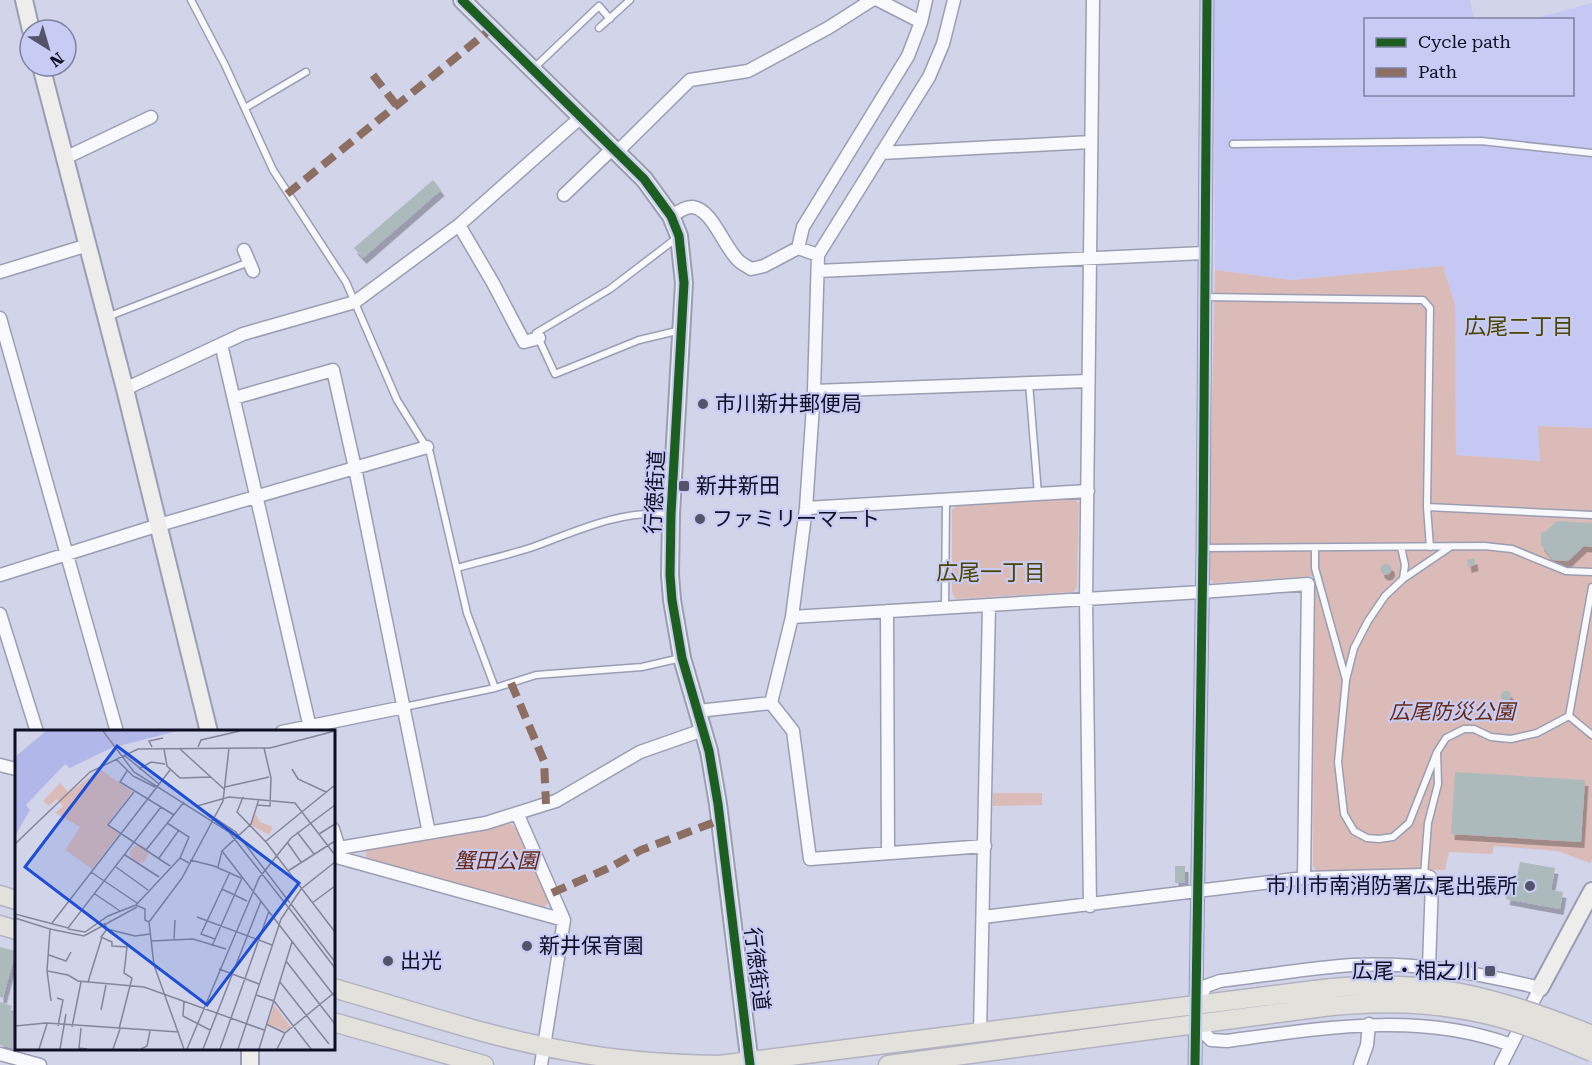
<svg xmlns="http://www.w3.org/2000/svg" width="1592" height="1065" font-family="'Roboto Serif','Noto Sans JP',serif">
<style>
.built{fill:#c4c8f2}
.green{fill:#dbbbb8}
.building{fill:#acbabc;filter:url(#shadow)}
.lines{fill:none;stroke-linecap:round;stroke-linejoin:round}
.lane-casing{stroke:#9b9db2;stroke-width:9}
.street-casing{stroke:#9b9db2;stroke-width:15}
.secondary-casing{stroke:#9b9db2;stroke-width:20}
.primary-casing{stroke:#b2b2c0;stroke-width:21}
.lane{stroke:#f8f9fc;stroke-width:6}
.street{stroke:#f8f9fc;stroke-width:12}
.secondary{stroke:#ededec;stroke-width:16}
.primary{stroke:#e2e1dc;stroke-width:18}
.primary-bridge-casing{stroke:#b2b2c0;stroke-width:21;stroke-linecap:butt}
.primary-bridge{stroke:#e2e1dc;stroke-width:18}
.quiet{stroke:#8d6e63;stroke-width:8;stroke-dasharray:15 8;stroke-linecap:butt}
.cycleway-casing{stroke:#c8ccf4;stroke-width:13}
.cycleway{stroke:#1b5e20;stroke-width:9}
.poi-dot{fill:#53536a;stroke:#c8ccf4;stroke-width:2}
.labels{text-anchor:middle;stroke-width:4.5;stroke-linejoin:round;paint-order:stroke}
.poi-label{font-size:21px;fill:#0e0e25;stroke:#c8ccf4;text-anchor:start}
.street-label{font-size:21px;fill:#0e0e25;stroke:#c8ccf4}
.park-label{font-size:21px;font-style:italic;fill:#662810;stroke:#c8ccf4}
.neighbourhood-label{font-size:22px;fill:#4d4400;stroke:#c8ccf4}
.inset-road{fill:none;stroke:#84859b;stroke-width:1.5}
.view{fill:#1d4ed8;fill-opacity:0.15;stroke:#1d4ed8;stroke-width:3}
.inset-edge{fill:none;stroke:#0e0e25;stroke-width:3}
</style>
<defs>
<filter id="shadow"><feDropShadow dx="3.5" dy="6" stdDeviation="0" flood-color="#0004"/></filter>
</defs>
<rect width="100%" height="100%" fill="#d2d4ea"/>
<path class="built" d="M1214 0H1470L1474 19 1366 20V94H1572V20L1533 19 1592 3V428L1539 426 1541 461 1456 455 1455 305 1443 266 1291 280 1215 270Z"/>
<path class="green" d="M1443 266 1455 305 1456 455 1540 461 1538 426 1592 428V860L1590 863 1558 851 1494 846 1492 854 1449 852 1445 870 1317 871 1313 866 1314 576 1214 583 1208 577 1215 270 1291 280Z
M1075 499 1079 504 1077 588 1073 592 956 599 952 593V510L958 505Z
M993 793H1042V805L993 806Z
M509 823 516 828 549 902 544 907 366 858V851L488 830Z"/>
<path class="building" d="M433 180 441 190 363 258 354 248Z
M1557 521 1592 523V547L1584 546 1568 561 1553 560 1541 545V532H1545Z
M1474 558 1475 565 1468 567 1467 560Z
M1380.5 569a5.5 5.5 0 1 1 11 0a5.5 5.5 0 1 1-11 0Z
M1501 696a5 5 0 1 1 10 0a5 5 0 1 1-10 0Z
M1455 772 1585 780 1581 842 1451 834Z
M1520 862 1555 868 1551 890 1563 892 1560 909 1506 899 1510 881 1516 882Z
M1175 866H1185V883H1175Z
M0 947 16 951 3 998 0 997Z
M0 1002 12 1006 11 1012 16 1013V1049L0 1045Z"/>
<g class="lines">
<g class="lane-casing">
<path id="lane" d="M191 0 225 65 273 170 346 282 397 400 430 453 467 613 495 688
M599 28 630 0
M533 69 599 6 610 19
M245 108 306 72
M1233 144 1481 141 1592 153
M678 237 610 289 536 333 555 374 639 340 681 330
M1205 297 1423 300 1430 308 1427 507 1430 547
M107 317 249 262
M1029 383 1038 494
M1427 507 1592 515
M1401 547 1405 565 1403 579
M1203 548 1484 546 1512 549 1566 571 1592 572
M1315 548V568L1346 680
M457 568C482 561 508 555 533 547 579 530 620 510 671 514
M945 608 946 500
M404 707 495 688 536 675 642 667 681 658
M1569 716 1592 735
M1437 752 1409 823 1393 837 1379 839 1367 838 1354 831 1344 814 1338 762 1346 680 1354 648 1368 621 1385 596 1403 579 1450 547
M1424 875 1428 823 1438 784 1437 752 1446 738 1464 729H1474L1491 737 1511 739 1537 733 1569 716 1592 587"/>
</g>
<g class="street-casing">
<path id="street" d="M878 0 921 22
M617 152 690 80 748 71 828 28 872 0
M881 153 1091 142
M65 158 151 117
M564 195 613 148
M671 216C677 213 686 206 693 207 713 210 724 248 739 261 742 264 747 266 751 269L764 266 798 248 818 255 814 391 806 508 792 617 771 703 698 711
M459 225 493 283 524 342 539 338
M798 248 803 227 908 56 921 22 926 0
M244 250 253 271
M818 255 929 77 943 44 954 0
M818 271 1204 253
M0 272 88 245
M0 318 117 732
M221 344 311 732
M125 389 243 334 355 302 459 225 581 117
M814 391 1088 381
M234 398 333 370 355 468 429 833
M806 508 1088 491
M0 575 159 525 427 447
M887 611 888 853
M0 614 37 732
M792 617 1201 592 1308 584 1304 878
M771 703 793 731 810 859 985 846
M282 732 404 707
M0 765 16 769
M517 813 564 920 541 1065
M333 829 339 848
M333 856 564 920
M337 857 339 848 486 823 546 804 556 801 640 752 703 730
M1090 906 1086 600 1093 0
M983 917 1304 878 1424 875 1430 877 1432 881 1429 967
M1198 1001 1206 986 1220 981C1264 976 1308 968 1353 965 1417 962 1478 973 1540 988L1501 1065
M1195 1024 1211 1040 1227 1041C1322 1028 1419 1011 1511 1045
M980 1033 989 605
M0 1054 40 1065
M1195 1065 1203 548 1207 0
M1360 1065 1367 1045 1369 1024"/>
</g>
<g class="secondary-casing">
<path id="secondary" d="M24 0 31 30
M462 0 644 179 671 216 679 236 684 283 671 514 670 575 672 600 682 658 709 751 718 804 750 1065
M41 66 125 389 209 732
M1540 988 1592 891
M250 1048V1065"/>
</g>
<g class="primary-casing">
<path id="primary" d="M0 895 16 900
M0 925 16 930
M333 988C411 1010 494 1039 573 1052 621 1061 670 1064 719 1065L1315 990
M333 1022 484 1065
M888 1065 1316 1008"/>
</g>
<use href="#lane" class="lane"/>
<use href="#street" class="street"/>
<use href="#secondary" class="secondary"/>
<use href="#primary" class="primary"/>
<g class="primary-bridge-casing">
<path id="primary-bridge" d="M1315 990C1422 976 1494 995 1592 1035
M1316 1008C1371 1001 1426 1001 1480 1013 1519 1021 1556 1037 1592 1052"/>
</g>
<use href="#primary-bridge" class="primary-bridge"/>
<path class="quiet" d="M373 75 397 106
M287 194 491 29
M511 683 544 761 546 804
M552 893 611 867 641 850 720 820"/>
<g class="cycleway-casing">
<path id="cycleway" d="M462 0 644 179 671 216 679 236 684 283 671 514 670 575 672 600 682 658 709 751 718 804 750 1065
M1195 1065 1203 548 1207 0"/>
</g>
<use href="#cycleway" class="cycleway"/>
</g>
<g class="poi-dot">
<circle cx="703" cy="404" r="6"/>
<rect x="678" y="480" width="12" height="12" rx="3"/>
<circle cx="700" cy="519" r="6"/>
<circle cx="1530" cy="886" r="6"/>
<circle cx="527" cy="946" r="6"/>
<circle cx="388" cy="961" r="6"/>
<rect x="1484" y="965" width="12" height="12" rx="3"/>
</g>
<g class="labels">
<g class="poi-label">
<text x="715" y="411">市川新井郵便局</text>
<text x="696" y="493">新井新田</text>
<text x="712" y="526">ファミリーマート</text>
<text x="1518" y="893" text-anchor="end">市川市南消防署広尾出張所</text>
<text x="539" y="953">新井保育園</text>
<text x="400" y="968">出光</text>
<text x="1478" y="978" text-anchor="end">広尾・相之川</text>
</g>
<g class="street-label">
<text transform="translate(655 492) rotate(-87)" y="7">行徳街道</text>
<text transform="translate(757 969) rotate(83)" y="7">行徳街道</text>
</g>
<g class="park-label">
<text x="1452" y="719">広尾防災公園</text>
<text x="496" y="868">蟹田公園</text>
</g>
<g class="neighbourhood-label">
<text x="1519" y="334">広尾二丁目</text>
<text x="991" y="580">広尾一丁目</text>
</g>
</g>
<g transform="translate(15 730)">
<rect width="320" height="320" fill="#d2d4ea"/>
<path d="M85 39 117 62 92 95 104 104 77 139 50 120 65 97 40 83 48 76 42 69 34 76 28 71 45 53 54 63ZM240 83 245 92 258 97 254 105 236 95ZM115 124a9 9 0 1 1 18 0a9 9 0 1 1-18 0ZM259 275 276 297 270 301 253 294Z" fill="#dbbbb8"/>
<path d="M31 1H162L96 18 55 38 50 34 11 75 15 80 0 106V27Z" fill="#b2b7ea"/>
<path class="inset-road" d="M88 1 119 42 214 102 273 177M137 17 134 11 148 8M183 17 186 10 225 1M149 19 152 36 165 48 196 47M165 19 209 59M109 25 144 54M101 29 118 46 140 57M124 39 136 32 150 34M277 39 283 49 311 62M112 41 105 52 159 85M210 57 254 47M119 62 93 95 155 136M228 67 222 82 251 112 320 202M242 75 255 76 256 48 249 18M182 76 214 67 280 73 320 125M183 77 221 102 275 173M152 93 174 107 165 128M282 102 299 124M304 104 320 94M251 111 320 55M272 112 286 132M0 114 75 42 123 19 255 18 320 1M131 120 169 72M207 121 320 267M110 125 144 147M144 128 164 100M175 130 199 136 226 148M101 137 133 160M203 137 207 121 236 94 244 69M273 141 320 111M76 142 122 173M207 159 232 171M80 164 105 181M297 173 320 156M276 174 320 232M274 178 320 238M0 184 53 198 146 77M182 187 257 215M0 188 35 199 32 241 53 245 63 251 129 257 249 300M134 192 130 190V179L121 175 165 128 174 133M37 193 155 40M89 193 92 199 120 206 135 204M35 199 69 206 122 177M53 199 70 202 93 186 121 175M92 199 86 207 97 212V216L112 217 109 243 117 248 104 299M159 209 160 190M200 209 186 204 215 142M136 211 178 209 211 219M197 216 227 148M34 225 51 231 56 222M271 231 320 294M204 239 244 254M32 241 36 271M73 252 87 207M265 252 314 314M241 265 259 271 296 319M42 268 48 270 43 296M169 271 168 286 195 300M86 280 91 255M251 294 270 303M0 296 31 293 164 302M57 297 66 252M66 298 64 318 72 319M24 319 32 294M45 319 51 284M98 319 105 299M126 319 132 316 135 301M169 319 139 235 134 192 167 148 208 71 214 18M172 319 244 148 276 108 320 75M188 319 246 171M205 319 254 181M223 319 266 189 286 159 320 132M244 319 277 212M262 319 270 303 320 262"/>
<path class="view" d="M102 16 284 153 192 275 10 137Z"/>
<rect width="320" height="320" class="inset-edge"/>
</g>
<rect x="1364" y="18" width="210" height="78" fill="#c8ccf4" stroke="#7e80a1" stroke-width="1.5"/>
<rect x="1376" y="38" width="30" height="9" fill="#1b5e20" stroke="#7e80a1" stroke-width="1.5"/>
<text x="1418" y="48" font-size="18" fill="#0e0e25">Cycle path</text>
<rect x="1376" y="68" width="30" height="9" fill="#8d6e63" stroke="#7e80a1" stroke-width="1.5"/>
<text x="1418" y="78" font-size="18" fill="#0e0e25">Path</text>
<g transform="translate(48 48) rotate(143)"><circle r="28" fill="#c8ccf4" stroke="#7e80a1" stroke-width="1.5"/>
<path d="M0-4.5L10 22L0 15L-10 22Z" fill="#53536a"/>
<text y="-9" font-size="16" font-weight="bold" text-anchor="middle" fill="#0e0e25">N</text>
</g>
</svg>
